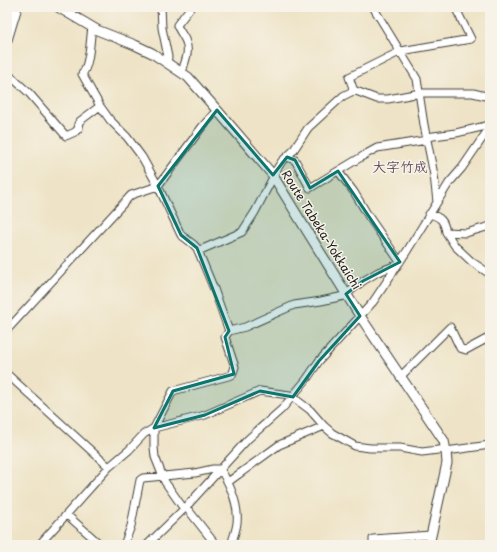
<svg xmlns="http://www.w3.org/2000/svg" width="497" height="552" font-family="'Playpen Sans','Klee One',sans-serif">
<style>
.lines{fill:none;stroke-linecap:round;stroke-linejoin:round}
.street-casing{stroke:#3c3a36;stroke-width:9}
.secondary-casing{stroke:#3c3a36;stroke-width:11}
.street{stroke:#fff;stroke-width:7}
.secondary{stroke:#fff;stroke-width:9}
.marked{fill:#0f766e;fill-opacity:0.2;stroke:#0f766e;stroke-width:3;stroke-linejoin:round}
.labels{text-anchor:middle;stroke-width:3;stroke-linejoin:round;paint-order:stroke}
.street-label{font-size:12px;fill:#1c1c1c;stroke:#f7f3e8}
.quarter-label{font-size:14px;font-weight:bold;fill:#614b5c;stroke:#f7f3e8}
</style>
<rect width="100%" height="100%" fill="#f7f3e8"/>
<filter id="ink" filterUnits="userSpaceOnUse"><feTurbulence type="fractalNoise" baseFrequency=".025" numOctaves="2"/><feDisplacementMap in="SourceGraphic" scale="8" xChannelSelector="R" yChannelSelector="G"/><feConvolveMatrix kernelMatrix="1 2 1 2 8 2 1 2 1" color-interpolation-filters="sRGB"/></filter>
<filter id="wash" filterUnits="userSpaceOnUse"><feTurbulence type="fractalNoise" baseFrequency=".012" numOctaves="4" result="noise"/><feDisplacementMap in="SourceGraphic" scale="16" xChannelSelector="R" yChannelSelector="G"/><feGaussianBlur stdDeviation="0.9" result="paint"/><feColorMatrix in="noise" values="0 0 0 0 0 0 0 0 0 0 0 0 0 0 0 0 0 1.4 0 .05"/><feComposite in="paint" operator="in"/></filter>
<g filter="url(#wash)">
<rect width="100%" height="100%" fill="#eee3c6"/>
</g>
<g filter="url(#ink)">
<g class="lines">
<g class="street-casing">
<path id="street" d="M161 7 162 28 168 57 167 63
M373 7 417 79 424 125 434 175 437 202
M92 27C90 39 90 66 82 74L100 106 110 120 127 137 142 157 158 186 181 235 193 244 197 248 214 289 229 331
M7 73 29 93 66 136 75 132 79 128 78 124 80 121 100 106
M182 73C184 62 190 54 186 42 184 36 179 31 177 25L191 7
M354 91 349 77 401 51 471 39 455 7
M426 137 456 133 490 125
M287 157 295 160 310 188 338 171 354 192 369 217 400 262
M338 171 368 153 377 148 427 140
M272 174 275 172 282 161 293 151 308 128 343 96 351 92 356 91 377 99H388L420 93H473L490 97
M429 214C441 217 444 221 446 232L466 233 490 226
M446 232 455 246 472 262 490 274
M198 251 242 232 255 212 271 181 275 178
M7 330 131 195 158 186 202 127 217 110
M7 374 109 467
M401 376 450 327 460 348 466 350 490 337
M446 451 490 445
M228 482 279 445 324 426
M186 507 216 545
M184 509 165 482 155 457 154 447V428L173 391 232 375 235 367 225 337 229 331 245 327 294 305 321 301 344 296 363 281 378 272 397 265
M67 515 101 545
M39 545 109 467 129 450 144 434 154 428 205 415 260 391 290 395 310 410 324 426 332 433 355 446 370 448H400L422 452 446 449
M124 545 131 526 140 480 143 478 195 473 213 469H220C230 484 239 505 237 523 236 531 233 538 231 545
M147 545 186 507 248 439 282 409 306 380 319 361 373 302 407 251 449 183 462 168 490 127
M373 545V539L431 535"/>
</g>
<g class="secondary-casing">
<path id="secondary" d="M58 7 97 30 135 45 152 53 188 77 217 110 272 174 302 223 360 316 444 441 446 451 447 463 429 545
M7 40 17 7"/>
</g>
<use href="#street" class="street"/>
<use href="#secondary" class="secondary"/>
</g>
</g>
<path class="marked" d="M217 110 273 175 287 157 295 160 310 188 338 171 400 262 363 281 346 294 360 316 319 361 293 397 260 391 205 415 154 428 173 391 234 374 225 337 229 331 197 248 181 235 158 186Z"/>
<g class="labels">
<g class="street-label">
<text transform="translate(321 230) rotate(58)" y="4">Route Tabeka-Yokkaichi</text>
</g>
<g class="quarter-label">
<text x="400" y="172">大字竹成</text>
</g>
</g>
<rect width="497" height="552" fill="none" stroke="#f7f3e8" stroke-width="24"/>
</svg>
